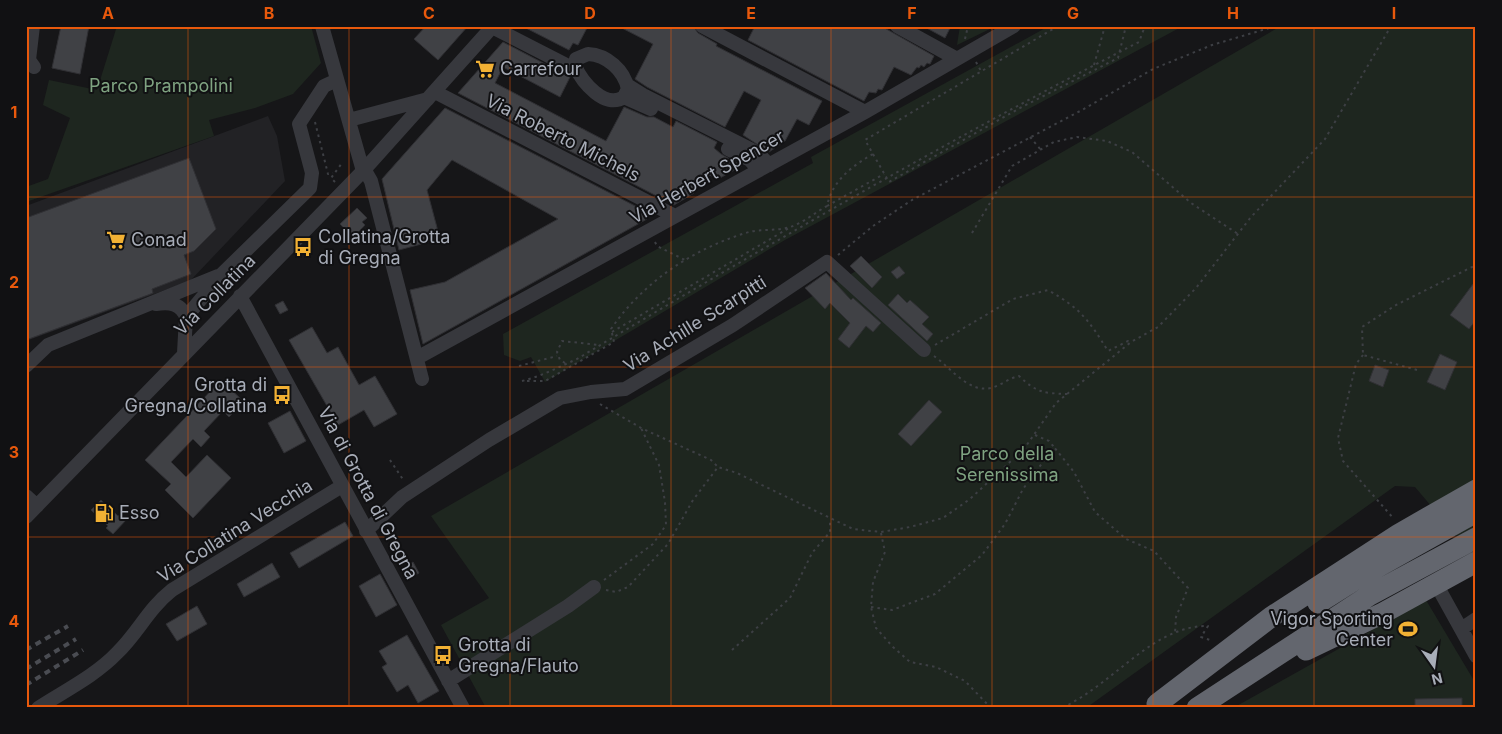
<svg xmlns="http://www.w3.org/2000/svg" width="1502" height="734" font-family="Inter,sans-serif">
<style>
.built{fill:#222225}
.green{fill:#1e261f}
.building{fill:#404145;stroke:#303034}
.lines{fill:none;stroke-linecap:round;stroke-linejoin:round}
.path{stroke:#3d3f44;stroke-width:2;stroke-dasharray:2.5 4;stroke-linecap:butt}
.minor{stroke:#37383d;stroke-width:14}
.highway{stroke:#63666e;stroke-width:21}
.rail{stroke:#4a4c52;stroke-width:4;stroke-dasharray:6 5;stroke-linecap:butt}
.grid{fill:none;stroke:#e8590c;stroke-width:1;stroke-opacity:0.55}
.labels{text-anchor:middle;stroke-width:4;stroke-linejoin:round;paint-order:stroke}
.poi-label{font-size:18px;fill:#a8adb8;stroke:#111113;text-anchor:start}
.park-label{font-size:18px;fill:#7fa381;stroke:#111113}
.street-label{font-size:18px;fill:#a8adb8;stroke:#111113}
.neatline{fill:none;stroke:#e8590c;stroke-width:2}
.grid-label{font-size:16px;text-anchor:middle;font-weight:bold;fill:#e8590c}
</style>
<rect width="100%" height="100%" fill="#161618"/>
<path class="built" d="M268 116 277 136 285 181 190 281 26 341V206Z"/>
<path class="green" d="M117 26H311L321 63 293 94 255 108 209 120 214 136 26 202V187L48 179 70 118 43 105 49 80 97 90Z
M960 26H996L957 45Z
M1049 26H1183L785 240 545 382 531 357 520 361 504 355 503 334 813 163 811 157Z
M1281 26H1476V559L1415 487 1395 486 1086 708H486L441 625 489 598 431 516Z
M1426 600 1476 684V708H1233Z"/>
<path class="building" d="M61 26H89L80 74 52 68Z
M426 26H468L438 60 414 39Z
M522 26H588L578 45 573 43 569 50Z
M618 26H693L698 33 717 44 716 46 822 101 809 125 797 119 785 141 769 152 743 135 761 100 744 91 725 127 647 87 635 79 653 44Z
M755 26H881L934 56 930 64 927 63 924 67 921 65 919 68 917 67 911 75 894 67 882 90 878 89 876 93 869 92 864 101 748 40Z
M923 26H951L945 38Z
M503 42 570 77 560 97 503 67 495 83 606 141 624 107 647 117H654L673 127 676 121 717 142 714 148 721 154 742 166 718 179 705 173 694 193 674 205 458 93Z
M445 108 641 209 647 219 423 344 410 290 445 282 558 219 452 160 427 190 440 239 399 250 382 179Z
M189 158 216 229 194 251 184 255 191 274 152 289 153 293 148 295 26 340V218Z
M357 208 367 218 362 222 365 225 353 238 340 224Z
M861 256 882 277 872 288 850 266Z
M899 266 905 273 897 279 891 272Z
M826 273 851 300 853 298 881 323 873 332 866 326 849 348 838 339 850 323 830 303 825 309 805 288Z
M1476 280V320L1469 329 1450 315Z
M898 294 907 303 910 300 929 317 922 324 933 334 927 341 888 305Z
M283 301 288 310 280 314 275 305Z
M312 327 327 353 338 347 359 385 375 376 397 414 374 427 364 410 338 425 289 340Z
M1440 354 1457 362 1445 390 1427 382Z
M1375 365 1389 370 1383 387 1369 381Z
M221 380 244 402 229 417 223 411 204 431 210 437 201 447 193 439 171 462 186 477 207 455 231 478 193 518 165 490 171 484 145 460Z
M929 400 942 412 911 446 898 434Z
M290 411 306 441 284 453 268 423Z
M101 500 118 516 121 513 127 519 113 534 106 528 108 526 91 510Z
M345 522 353 536 299 568 290 553Z
M413 562 419 573 408 579 402 569Z
M272 563 280 577 244 597 237 584Z
M380 574 397 605 376 617 359 586Z
M197 606 207 624 177 641 166 624Z
M407 635 439 691 418 703 408 685 397 692 382 667 387 664 379 651Z
M1462 698V708H1415V699Z"/>
<g class="lines">
<path class="path" d="M965 39 968 26
M976 62 981 71
M1094 65 1105 26
M315 122 328 174 333 173
M1030 137 1041 150
M873 154 889 182 1020 108 1118 58 1126 26
M335 182 331 178 342 163
M827 206 884 174
M972 233 1012 166 1054 142 1077 137 1107 141 1132 152 1191 203 1238 234
M655 242 657 246 685 260
M838 255 873 226 912 200 1082 110 1153 69 1212 45 1276 26
M612 332 789 228
M935 345 1013 299 1048 290C1081 309 1088 319 1108 351L1128 341 1131 342
M1363 355 1356 364 1338 438 1343 461 1394 519
M934 356C950 367 968 393 991 388 1000 386 1009 378 1019 376 1037 393 1043 393 1067 394
M565 363 560 360 557 352 562 341 599 345
M519 366 557 356
M1417 370 1363 355 1362 327 1396 305 1476 265
M522 381C542 376 559 367 577 359 762 248 948 140 1139 42L1145 26
M527 381H545L614 342 611 329C643 282 694 248 749 232 762 229 777 231 790 227 803 223 816 212 827 206 832 181 852 166 873 154L865 140 1058 26
M600 404 641 428 711 460 718 467
M1035 435 1049 441 1054 447
M390 460 404 481
M881 533 885 552 873 582 871 607 876 628 893 647 910 662 936 667 965 681 991 708
M604 580 653 544 666 525 665 502 659 465 641 428
M606 590 616 592 628 587 668 544 693 500 718 467 737 473 853 529 881 532 910 527 943 518 970 499 1024 449 1056 403 1131 342 1158 327 1196 288 1251 217 1325 139 1391 26
M871 607 892 610 935 594 982 555 1005 524 1023 489 1054 447 1074 472 1095 512 1126 539 1154 551 1188 588 1176 617 1175 633
M732 650 790 598 812 553 830 532V520
M1063 708C1071 703 1081 698 1089 692 1125 668 1162 625 1208 626L1201 637 1213 641"/>
<path class="minor" d="M33 26 29 60 34 67
M322 26 363 171
M702 26 865 112
M897 26 957 59
M492 27 576 70
M588 54C607 55 624 70 628 89L624 97C605 110 582 82 575 66L576 59Z
M627 85 643 95 758 153 769 165
M435 92 675 216
M624 97 651 109
M349 120 428 99
M728 149 750 160 759 170
M363 171 367 174 371 181 422 379
M240 296 463 708
M156 304C169 302 181 303 186 317
M184 353 186 317 222 274 310 188 312 173 299 124 324 86 337 80
M417 358 865 112 1014 26
M26 366 48 345 218 276
M26 496 37 506
M26 517 363 171 493 26
M366 531 402 497 489 440 560 398 591 392 625 389 733 325 827 262 924 350
M1440 591 1476 656
M1461 629 1476 619
M448 681 568 606 594 587
M38 708C64 691 95 676 117 653 138 633 148 609 172 590L342 486"/>
<path class="highway" d="M1318 603 1356 579 1476 512
M1306 650 1383 613 1476 562
M1157 704 1271 617 1399 534 1476 490
M1197 708 1370 595 1476 538"/>
<path class="rail" d="M26 650 68 626
M26 669 76 639
M26 685 83 650"/>
</g>
<path class="grid" d="M188 26V708M349 26V708M510 26V708M671 26V708M831 26V708M992 26V708M1153 26V708M1314 26V708M26 197H1476M26 367H1476M26 537H1476"/>
<defs>
<g id="supermarket-bare" transform="scale(1.5)"><path d="M-6-5.5h2.5l.6 2H6L4.5 2H-2.5L-4.4-4H-6ZM-1.5 3.2a1.3 1.3 0 1 0 .1 0ZM3 3.2a1.3 1.3 0 1 0 .1 0Z" fill="#f2b134" stroke="#111113" stroke-width="2.5" paint-order="stroke"/></g>
<g id="bus-bare" transform="scale(1.5)"><path d="M-5-6H5V4H4V6H2V4H-2V6H-4V4H-5ZM-3.5-4V0h7V-4ZM-3.5 1.2v1.5H-2V1.2ZM2 1.2v1.5H3.5V1.2Z" fill="#f2b134" stroke="#111113" stroke-width="2.5" paint-order="stroke"/></g>
<g id="fuel-bare" transform="scale(1.5)"><path d="M-5.5-6h7V0h2V4h1.3V-2.5L3-4.5l.8-.8L6-3V5H2.5V1h-1V6h-7ZM-4.2-4.7v3.2H.2V-4.7Z" fill="#f2b134" stroke="#111113" stroke-width="2.5" paint-order="stroke"/></g>
<g id="stadium-bare" transform="scale(1.5)"><path d="M0-5a6.5 5 0 1 0 0 10a6.5 5 0 1 0 0-10ZM-3.5-1.8h7v3.6h-7Z" fill="#f2b134" stroke="#111113" stroke-width="2.5" paint-order="stroke"/></g>
</defs>
<g fill-rule="evenodd">
<use href="#supermarket-bare" x="485" y="69"/>
<use href="#supermarket-bare" x="116" y="240"/>
<use href="#bus-bare" x="303" y="247"/>
<use href="#bus-bare" x="282" y="395"/>
<use href="#fuel-bare" x="104" y="513"/>
<use href="#stadium-bare" x="1408" y="629"/>
<use href="#bus-bare" x="443" y="655"/>
</g>
<g class="labels">
<g class="poi-label">
<text x="500" y="75">Carrefour</text>
<text x="318" y="243">Collatina/Grotta<tspan x="318" dy="21">di Gregna</tspan></text>
<text x="131" y="246">Conad</text>
<text x="267" y="391" text-anchor="end">Grotta di<tspan x="267" dy="21">Gregna/Collatina</tspan></text>
<text x="119" y="519">Esso</text>
<text x="1393" y="625" text-anchor="end">Vigor Sporting<tspan x="1393" dy="21">Center</tspan></text>
<text x="458" y="651">Grotta di<tspan x="458" dy="21">Gregna/Flauto</tspan></text>
</g>
<g class="park-label">
<text x="161" y="92">Parco Prampolini</text>
<text x="1007" y="460">Parco della<tspan x="1007" dy="21">Serenissima</tspan></text>
</g>
<g class="street-label">
<text transform="translate(563 138) rotate(27)" y="6">Via Roberto Michels</text>
<text transform="translate(707 177) rotate(-29)" y="6">Via Herbert Spencer</text>
<text transform="translate(215 295) rotate(-45)" y="6">Via Collatina</text>
<text transform="translate(695 324) rotate(-32)" y="6">Via Achille Scarpitti</text>
<text transform="translate(368 493) rotate(62)" y="6">Via di Grotta di Gregna</text>
<text transform="translate(235 531) rotate(-32)" y="6">Via Collatina Vecchia</text>
</g>
</g>
<rect width="1502" height="734" fill="none" stroke="#111113" stroke-width="55"/>
<g transform="translate(1434 666) rotate(166)" stroke="#111113" stroke-width="4" paint-order="stroke">
<path d="M0-4L9 19L0 12L-9 19Z" fill="#a8adb8"/>
<text y="-8" font-size="14" font-weight="bold" text-anchor="middle" fill="#a8adb8">N</text>
</g>
<rect x="28" y="28" width="1446" height="678" class="neatline"/>
<g class="grid-label">
<text x="108" y="19">A</text>
<text x="269" y="19">B</text>
<text x="429" y="19">C</text>
<text x="590" y="19">D</text>
<text x="751" y="19">E</text>
<text x="912" y="19">F</text>
<text x="1073" y="19">G</text>
<text x="1233" y="19">H</text>
<text x="1394" y="19">I</text>
<text x="14" y="118">1</text>
<text x="14" y="288">2</text>
<text x="14" y="458">3</text>
<text x="14" y="627">4</text>
</g>
</svg>
